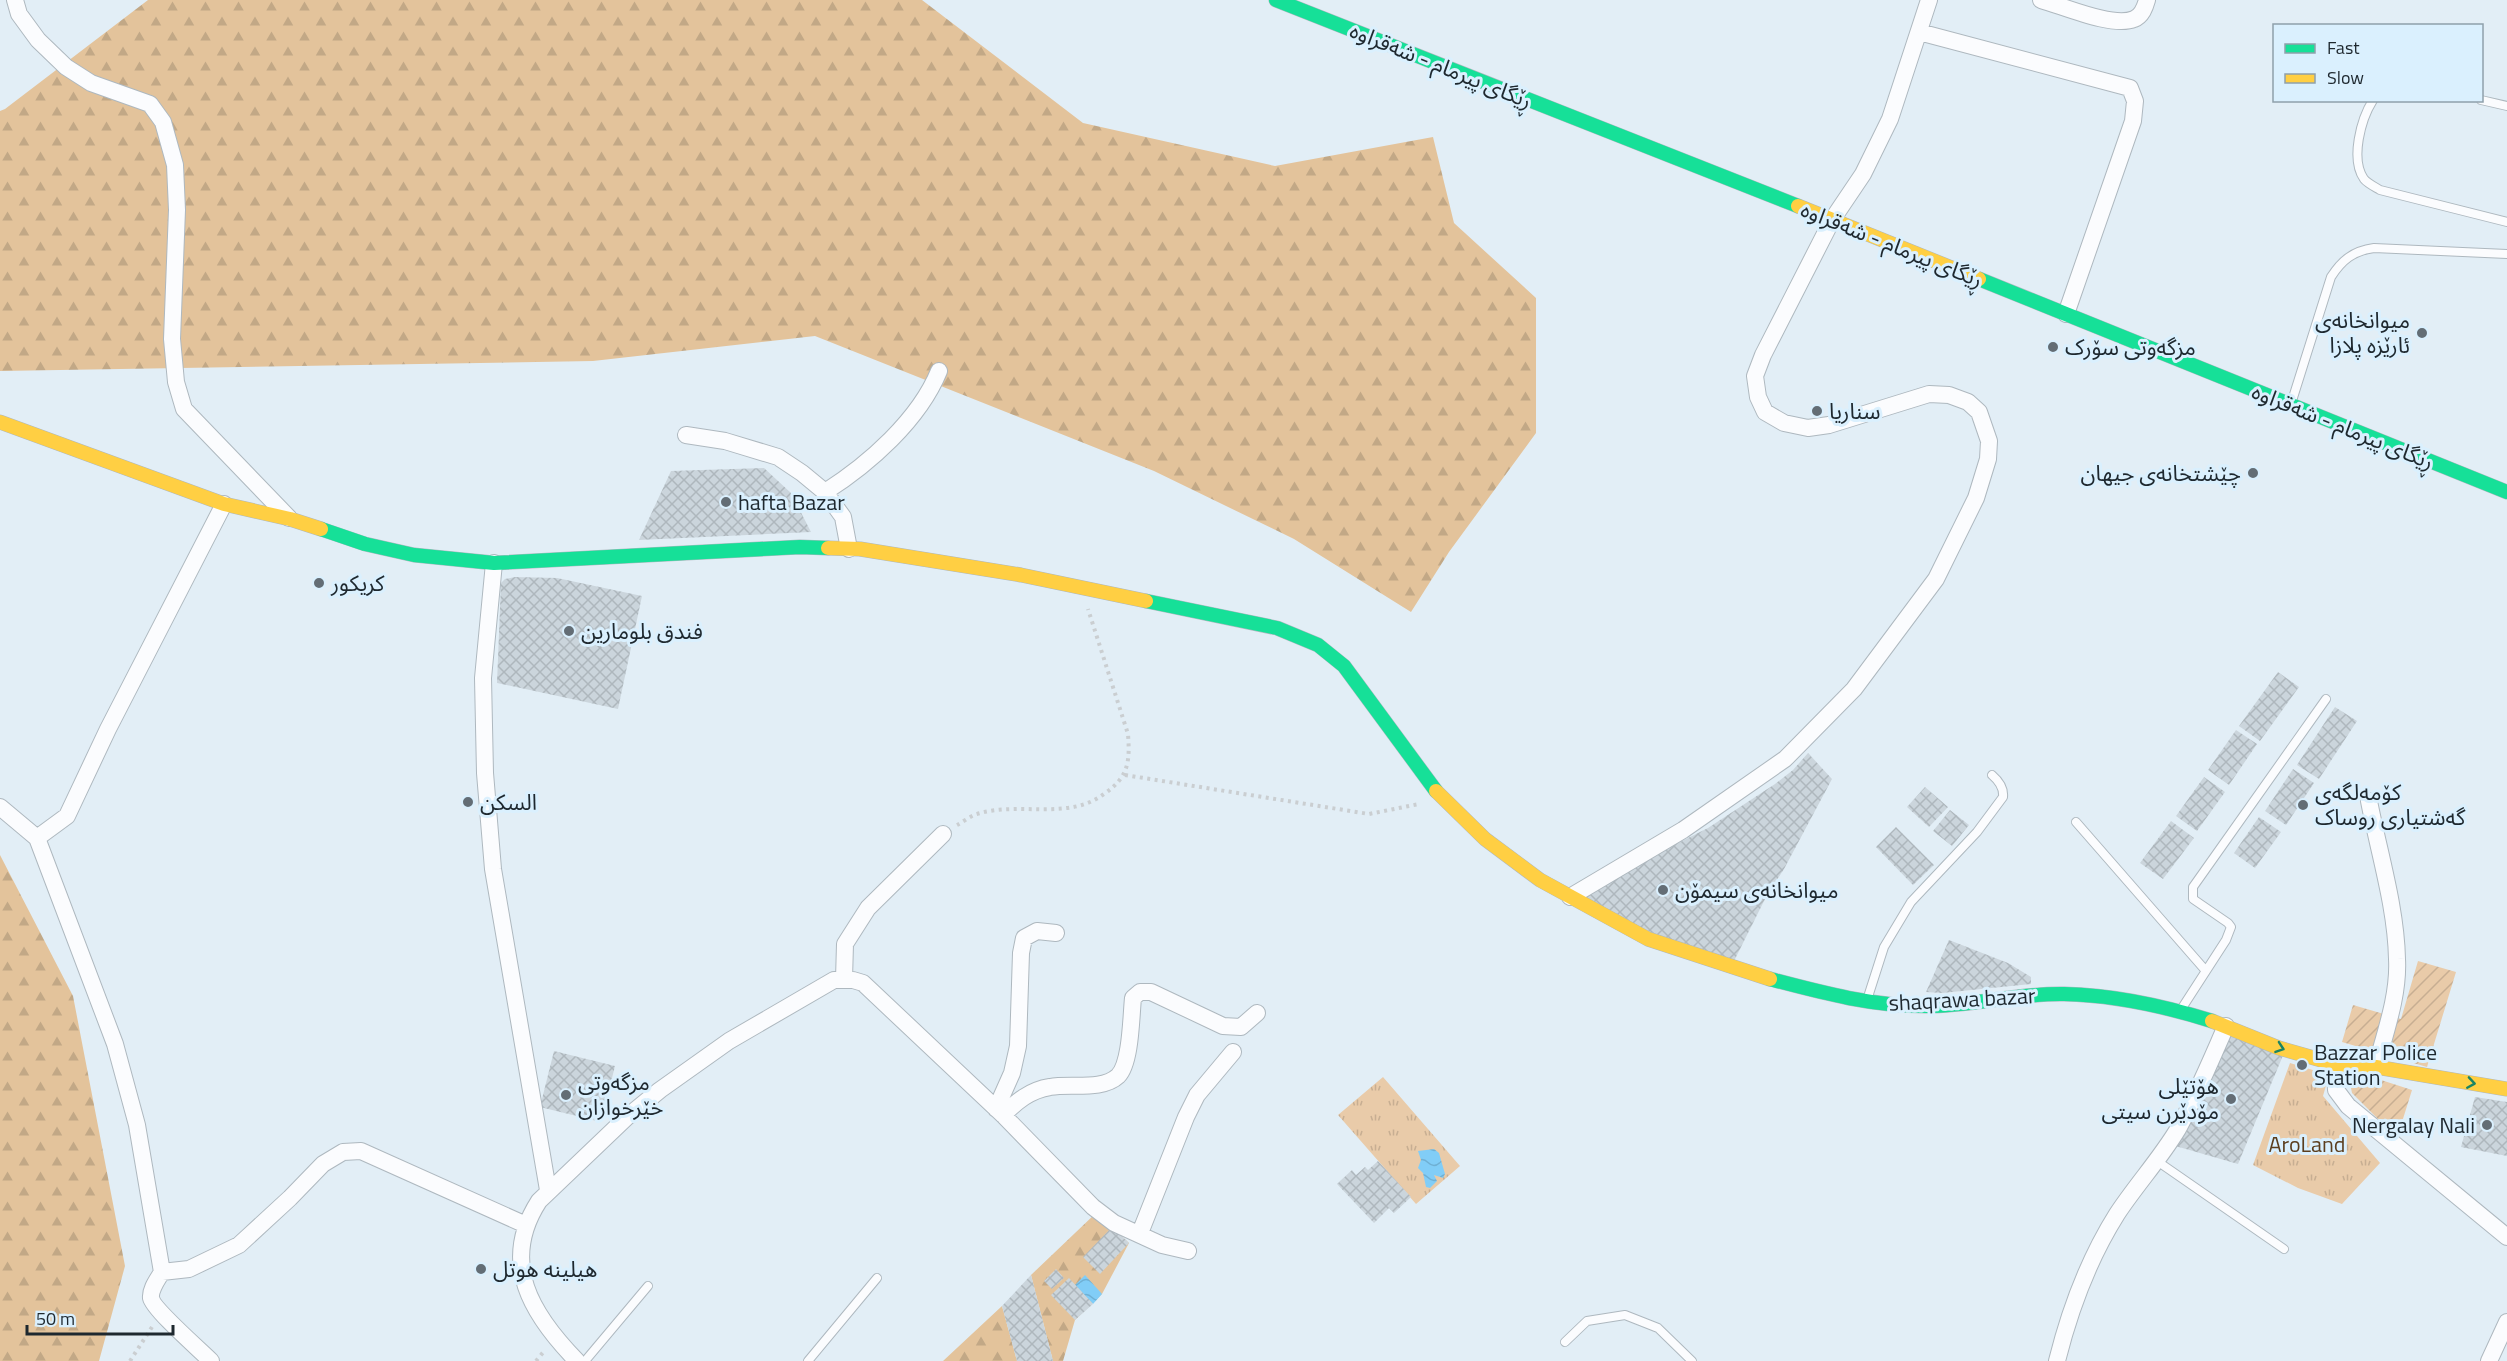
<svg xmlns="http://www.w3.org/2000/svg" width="2507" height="1361" font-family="'Titillium Web','Noto Sans Arabic',sans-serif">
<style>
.grass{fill:url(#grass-tufts)}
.forest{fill:url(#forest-firs)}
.garden{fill:url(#garden-furrows)}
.water{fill:url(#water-waves)}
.building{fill:url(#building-cross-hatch)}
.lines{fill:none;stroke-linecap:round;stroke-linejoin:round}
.lane-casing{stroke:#aeb8bf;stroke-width:10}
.street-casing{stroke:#aeb8bf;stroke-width:18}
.fast-casing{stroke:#aeb8bf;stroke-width:15}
.slow-casing{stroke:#aeb8bf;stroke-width:15}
.path{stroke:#caced1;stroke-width:4;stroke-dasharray:3 4.5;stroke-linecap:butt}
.lane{stroke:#fbfcfe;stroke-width:8}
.street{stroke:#fbfcfe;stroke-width:16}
.fast{stroke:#16e098;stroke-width:14}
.slow{stroke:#ffcf43;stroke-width:14}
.oneway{stroke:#1a8464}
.poi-dot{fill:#636d75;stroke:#daf0fe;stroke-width:2}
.labels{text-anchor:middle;stroke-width:6;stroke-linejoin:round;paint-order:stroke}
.street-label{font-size:22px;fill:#1e282f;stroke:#daf0fe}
.poi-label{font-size:22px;fill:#1e282f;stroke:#daf0fe;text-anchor:start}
.park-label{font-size:22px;fill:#5b3e1e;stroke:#daf0fe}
</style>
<defs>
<pattern id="grass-tufts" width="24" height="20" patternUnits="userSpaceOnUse" patternTransform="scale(1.5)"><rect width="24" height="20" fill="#e9cba9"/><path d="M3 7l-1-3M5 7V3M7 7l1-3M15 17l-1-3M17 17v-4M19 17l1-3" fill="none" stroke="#c7ae92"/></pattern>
<pattern id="forest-firs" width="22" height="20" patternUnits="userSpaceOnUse" patternTransform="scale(1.5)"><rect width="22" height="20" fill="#e3c39b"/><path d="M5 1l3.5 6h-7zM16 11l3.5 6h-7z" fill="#c2a886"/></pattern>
<pattern id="garden-furrows" width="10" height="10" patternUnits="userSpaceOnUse" patternTransform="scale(1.5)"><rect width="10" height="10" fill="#e9cba9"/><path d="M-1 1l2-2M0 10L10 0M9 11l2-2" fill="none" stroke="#c7ae92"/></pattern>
<pattern id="water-waves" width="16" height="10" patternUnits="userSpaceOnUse" patternTransform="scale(1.5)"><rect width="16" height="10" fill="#81cdf7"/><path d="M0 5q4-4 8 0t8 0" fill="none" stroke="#6fb0d4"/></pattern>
<pattern id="building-cross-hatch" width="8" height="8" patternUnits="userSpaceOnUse" patternTransform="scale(1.5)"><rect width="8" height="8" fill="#cbd5dc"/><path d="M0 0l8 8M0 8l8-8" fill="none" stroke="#aeb7bd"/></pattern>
</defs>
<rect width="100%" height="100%" fill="#e2eef6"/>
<path class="grass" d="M2290 1063 2329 1075 2323 1096 2380 1163 2342 1204 2298 1188 2253 1165Z
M1383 1077 1460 1166 1416 1204 1338 1115Z"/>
<path class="forest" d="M148 0H922L1083 123 1275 166 1433 137 1454 223 1536 298V433L1449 552 1411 612 1294 539 1154 471 815 336 593 361 0 371V111L5 109Z
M0 855 73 996 125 1266 99 1361H0Z
M1096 1213 1129 1243 1102 1294 1075 1320 1063 1361H1053L1031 1275Z
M1002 1306 1017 1361H943Z"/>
<path class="garden" d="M2418 961 2456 972 2427 1067 2342 1042 2353 1005 2401 1019Z
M2347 1069 2412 1090 2397 1138 2352 1093Z"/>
<path class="water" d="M1434 1149 1439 1153 1445 1174 1443 1178 1434 1175 1437 1181 1430 1188 1426 1187 1423 1173 1418 1168 1421 1160 1418 1151Z
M1085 1275 1102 1294 1093 1304 1075 1285Z"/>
<path class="building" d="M764 468 791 493 811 532 639 540 671 471Z
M515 577 557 578 642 596 618 709 497 683 501 583 505 579Z
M2278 672 2299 687 2260 741 2239 726Z
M2335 707 2357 721 2319 779 2297 765Z
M2236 730 2257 744 2229 785 2208 770Z
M1808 753 1832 779 1784 869 1767 895 1731 967 1570 897 1708 828 1775 784 1793 770Z
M2293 769 2314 783 2286 825 2265 811Z
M2204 777 2225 792 2197 831 2176 816Z
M1925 787 1948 807 1929 827 1907 807Z
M1950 810 1969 825 1952 846 1933 831Z
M2259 817 2281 832 2255 868 2234 853Z
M2171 821 2194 838 2163 879 2140 863Z
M1896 827 1934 865 1913 885 1876 847Z
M1949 940 2008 963 2031 977V984L1942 993 1926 992Z
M2227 1030 2284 1053 2238 1164 2172 1145Z
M554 1051 615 1066 601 1122 540 1107Z
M2475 1097 2507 1102V1156L2461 1147Z
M1378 1161 1411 1197 1394 1213 1389 1208 1374 1223 1337 1184 1352 1170 1356 1175 1365 1167 1368 1170Z
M1112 1227 1129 1243 1100 1274 1083 1257Z
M1056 1269 1064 1278 1052 1289 1044 1281Z
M1031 1275 1053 1361H1017L1002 1306Z
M1069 1278 1093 1304 1075 1320 1051 1295Z"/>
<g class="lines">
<g class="lane-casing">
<path id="lane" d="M2373 100C2361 119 2350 159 2364 179 2367 183 2375 187 2380 190L2507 222
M2481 100 2507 106
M2291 404 2331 277C2342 260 2353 251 2374 248L2507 254
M2076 822 2206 971
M1867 1000 1884 947 1911 902 1977 832 2003 797C2004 788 1999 781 1992 775
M2182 1008 2226 940 2231 927 2228 923 2193 899V887L2326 699
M2157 1161 2284 1249
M1565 1342 1587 1321 1625 1315 1658 1328 1692 1361
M585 1361 648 1286
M808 1361 877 1278"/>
</g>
<g class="street-casing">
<path id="street" d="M15 0 19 14 38 40 66 67 91 83 150 104 163 122 175 165 177 210 172 339 176 382 184 409 289 518
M2041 0C2063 6 2113 28 2134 19 2142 16 2145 7 2147 0
M1919 32 2130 88 2135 101 2133 121 2066 314
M686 435 725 441 778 457 802 473 825 492 843 517 849 549
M825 492C869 464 919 420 939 371
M494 563 483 678 485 773 493 869 548 1190
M2369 801C2379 853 2396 907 2397 959 2399 995 2385 1033 2376 1067
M0 807 37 838 115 1044 137 1125 162 1272C158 1279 150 1289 151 1298 153 1309 200 1350 211 1361
M37 838 67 816 108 729 224 504
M1570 897 1683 830 1785 759 1854 689 1936 579 1976 498 1988 459 1989 441 1979 412 1968 402 1949 395 1929 394 1829 425 1808 428 1784 423 1765 412 1758 397 1755 376 1763 355 1832 220 1863 174 1890 119 1929 0
M844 979 845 944 868 908 943 834
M2335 1064 2336 1090 2348 1106 2507 1237
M996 1109 1012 1073 1018 1046 1021 953 1024 938 1037 931 1056 933
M1003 1115C1016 1102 1030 1090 1050 1087 1070 1083 1102 1091 1118 1076 1131 1063 1131 1017 1133 998L1140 992H1151L1223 1026 1241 1027 1257 1013
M1140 1233 1186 1117 1197 1095 1233 1052
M162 1272 189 1269 239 1245 290 1198 323 1164 343 1152 361 1151 526 1225
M577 1361C532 1315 499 1263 539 1201L627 1117 660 1090 729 1041 834 980H853L863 983 1003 1115 1093 1207 1114 1223 1162 1245 1188 1251
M2057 1361C2070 1309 2088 1260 2117 1214 2136 1185 2160 1159 2178 1129 2196 1096 2211 1060 2226 1026
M2489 1361 2507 1322"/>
</g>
<g class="fast-casing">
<path id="fast" d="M1276 0 1798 206
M1979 279 2507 492
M321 529 365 544 414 555 494 563 800 547 828 548
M1146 601 1277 628 1318 645 1344 666 1436 791
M1770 979C1823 993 1871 1006 1927 1006 1972 1006 2018 993 2064 994 2114 995 2164 1006 2212 1021"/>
</g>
<g class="slow-casing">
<path id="slow" d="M1798 206 1979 279
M0 422 224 504 290 519 321 529
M828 548 860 549 1021 575 1146 601
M1436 791 1485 839 1540 880 1648 939 1770 979
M2212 1021 2279 1048 2335 1064 2376 1067 2507 1089"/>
</g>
<path class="path" d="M1125 775 1369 814 1419 804
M957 825C963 822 970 816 977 814 1019 801 1068 821 1104 794 1129 777 1130 761 1128 734L1088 609
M130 1361 152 1327
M536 1361 545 1350"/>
<use href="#lane" class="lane"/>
<use href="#street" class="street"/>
<use href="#fast" class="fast"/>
<use href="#slow" class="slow"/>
</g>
<defs><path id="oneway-chevron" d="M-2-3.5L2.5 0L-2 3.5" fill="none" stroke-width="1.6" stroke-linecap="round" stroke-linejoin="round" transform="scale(1.5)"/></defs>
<g class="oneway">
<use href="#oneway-chevron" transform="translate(2280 1048) rotate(19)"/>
<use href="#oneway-chevron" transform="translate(2471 1083) rotate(9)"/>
</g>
<g class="poi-dot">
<circle cx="2422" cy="333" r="6"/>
<circle cx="2053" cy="347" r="6"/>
<circle cx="1817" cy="411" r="6"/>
<circle cx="2253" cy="473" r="6"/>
<circle cx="726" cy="502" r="6"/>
<circle cx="319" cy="583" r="6"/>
<circle cx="569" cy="631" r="6"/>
<circle cx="468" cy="802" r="6"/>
<circle cx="2303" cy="805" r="6"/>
<circle cx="1663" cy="890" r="6"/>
<circle cx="2302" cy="1065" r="6"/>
<circle cx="566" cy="1095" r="6"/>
<circle cx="2231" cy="1099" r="6"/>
<circle cx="2487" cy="1125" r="6"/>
<circle cx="481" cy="1269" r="6"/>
</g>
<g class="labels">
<g class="street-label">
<text transform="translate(1441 65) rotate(22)" y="8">ڕێگای پیرمام - شەقراوە</text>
<text transform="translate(1892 244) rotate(22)" y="8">ڕێگای پیرمام - شەقراوە</text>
<text transform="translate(2343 426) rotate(22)" y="8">ڕێگای پیرمام - شەقراوە</text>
<text transform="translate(1962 999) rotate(-3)" y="8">shaqrawa bazar</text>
</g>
<g class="poi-label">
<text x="2410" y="328" text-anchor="end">میوانخانەی<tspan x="2410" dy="25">ئارێزە پلازا</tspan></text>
<text x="2065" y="355">مزگەوتی سۆرک</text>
<text x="1829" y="419">سناريا</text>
<text x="2241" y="481" text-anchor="end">چێشتخانەی جیهان</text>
<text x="738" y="510">hafta Bazar</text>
<text x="331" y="591">کریکور</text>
<text x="581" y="639">فندق بلومارين</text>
<text x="2315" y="800">کۆمەلگەی<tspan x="2315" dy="25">گەشتیاری روساک</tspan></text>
<text x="480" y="810">السكن</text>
<text x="1675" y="898">میوانخانەی سیمۆن</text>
<text x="2314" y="1060">Bazzar Police<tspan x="2314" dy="25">Station</tspan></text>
<text x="578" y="1090">مزگەوتی<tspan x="578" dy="25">خێرخوازان</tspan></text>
<text x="2219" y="1094" text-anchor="end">هۆتێلی<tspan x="2219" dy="25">مۆدێرن سیتی</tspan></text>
<text x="2475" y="1133" text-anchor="end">Nergalay Nali</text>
<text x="493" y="1277">هيلينه هوتل</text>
</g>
<g class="park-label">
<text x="2307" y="1152">AroLand</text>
</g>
</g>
<rect x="2273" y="24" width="210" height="78" fill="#daf0fe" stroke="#8fa0ab" stroke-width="1.5"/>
<rect x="2285" y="44" width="30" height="9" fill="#16e098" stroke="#8fa0ab" stroke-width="1.5"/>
<text x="2327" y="54" font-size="18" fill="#1e282f">Fast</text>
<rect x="2285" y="74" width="30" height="9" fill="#ffcf43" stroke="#8fa0ab" stroke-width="1.5"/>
<text x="2327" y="84" font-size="18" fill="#1e282f">Slow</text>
<path d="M27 1325v9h146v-9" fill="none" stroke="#1e282f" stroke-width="3"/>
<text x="36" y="1325" font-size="18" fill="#1e282f" stroke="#daf0fe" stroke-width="4.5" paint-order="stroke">50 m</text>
</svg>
